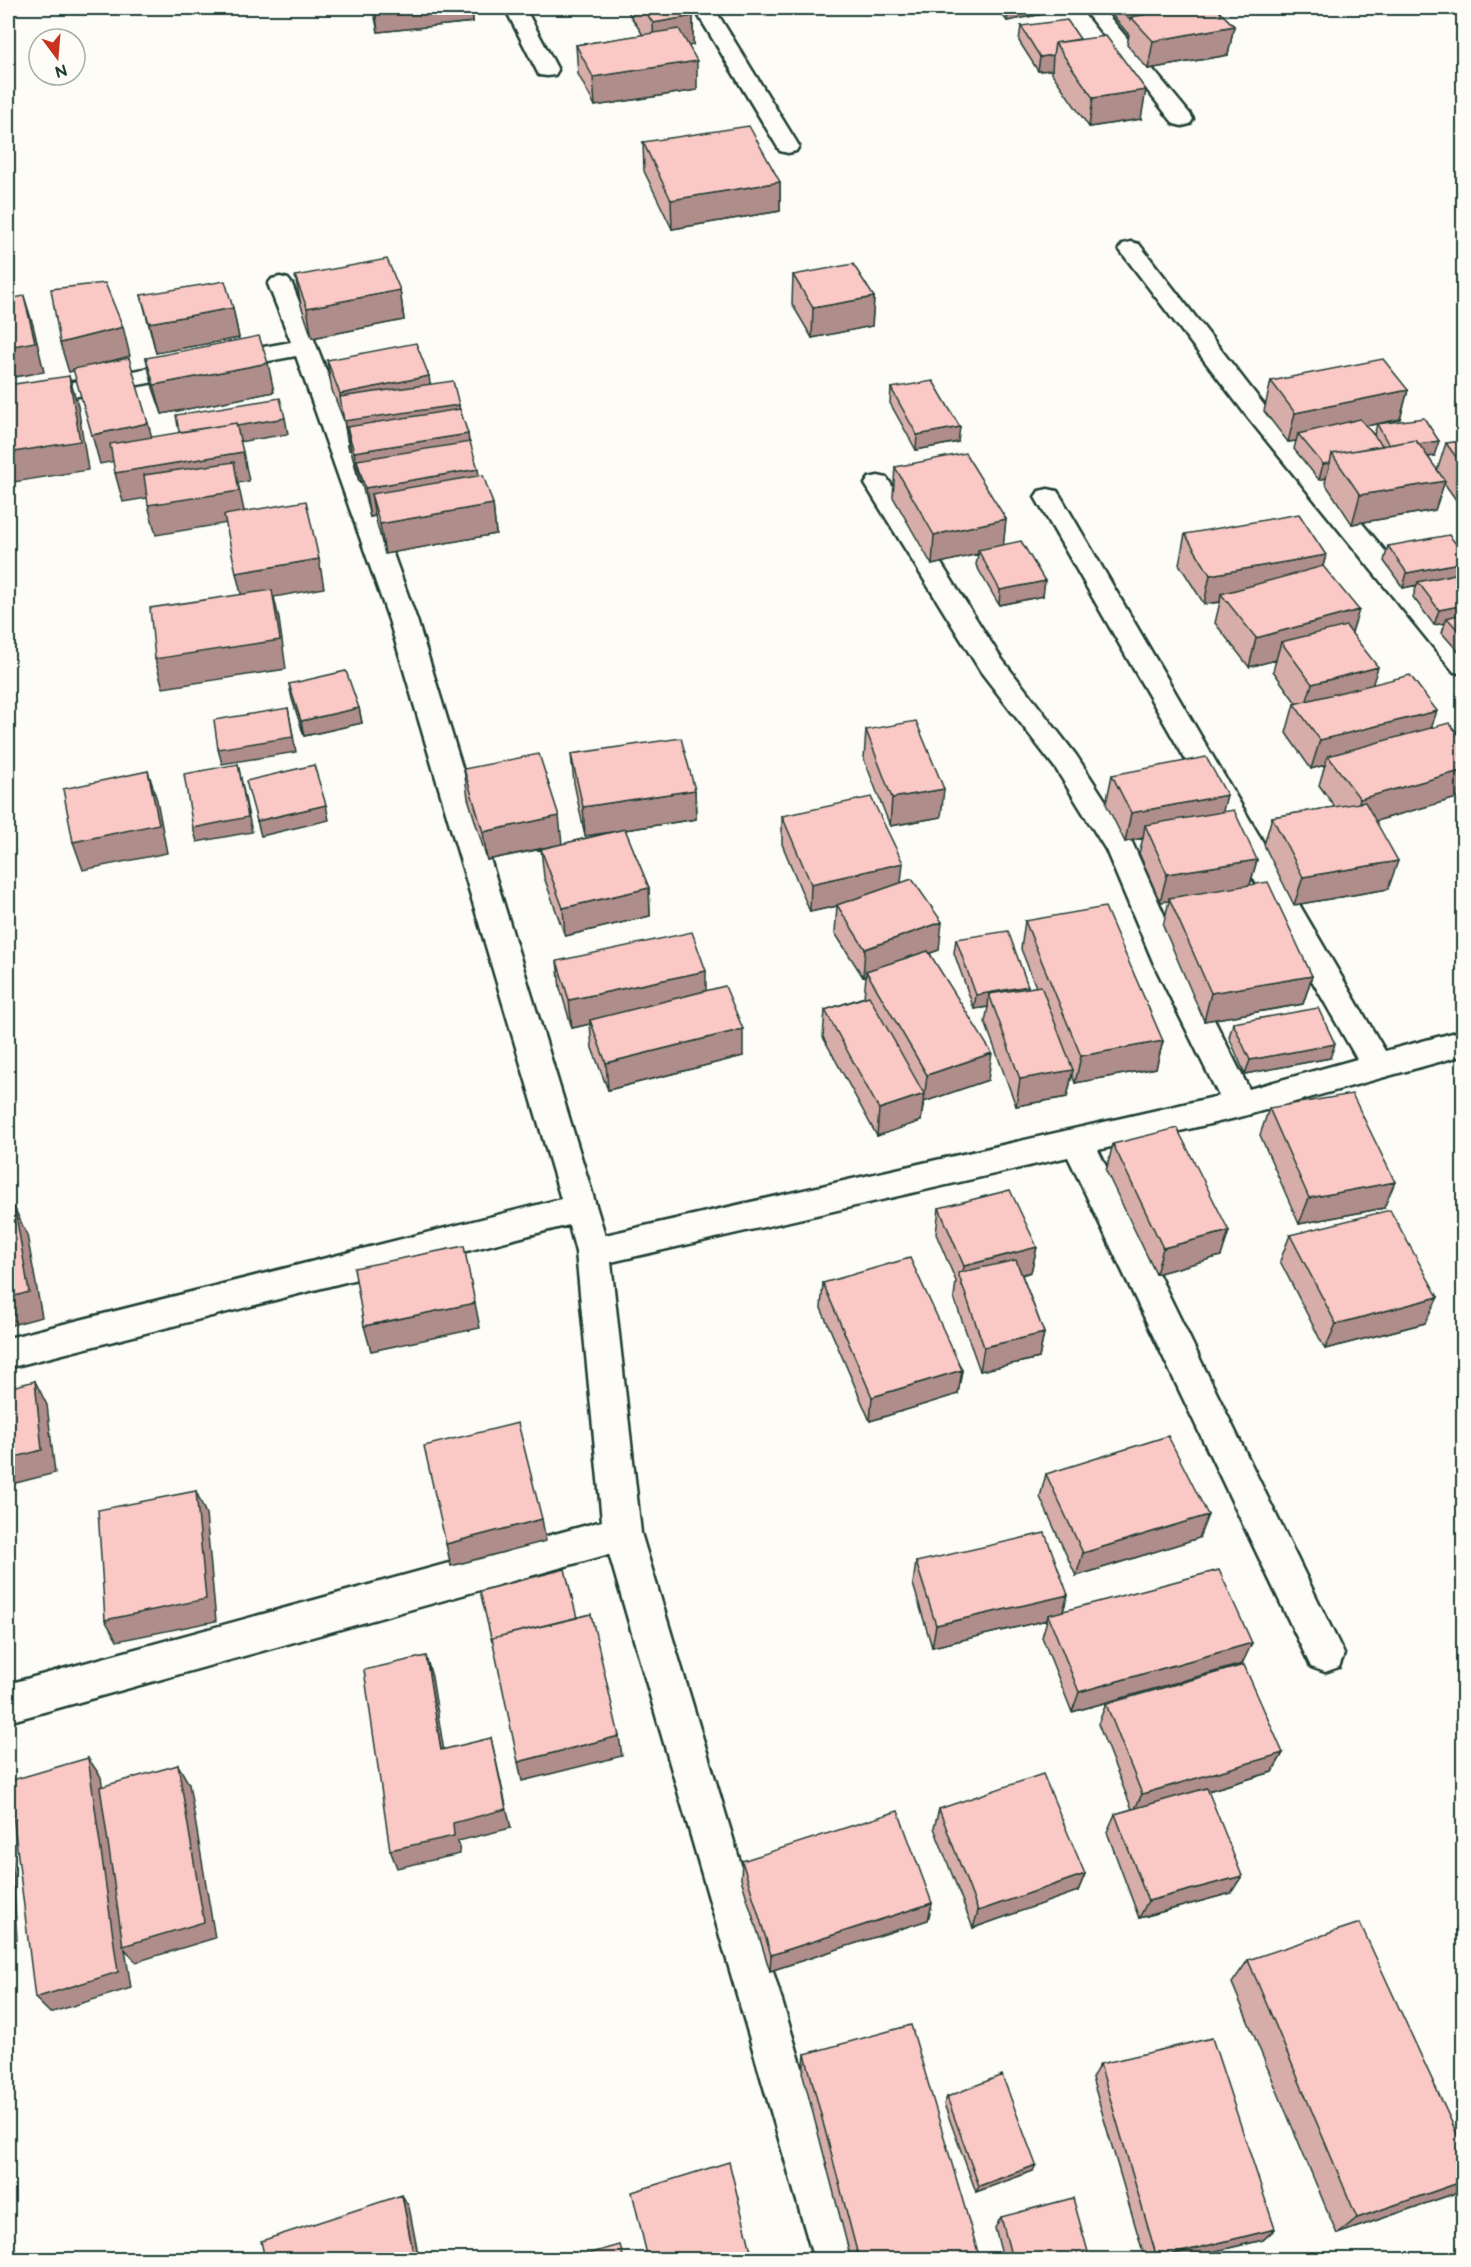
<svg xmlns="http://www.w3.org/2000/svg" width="1471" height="2267" font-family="'Balsamiq Sans',sans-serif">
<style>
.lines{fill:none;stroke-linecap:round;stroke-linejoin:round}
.street-casing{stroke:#1f3d34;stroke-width:5}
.street{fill:#fdfcf7;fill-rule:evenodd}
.wall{fill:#d7ada9;stroke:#1f3d34;stroke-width:1.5}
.shaded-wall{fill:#af8d8a;stroke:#1f3d34;stroke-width:1.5}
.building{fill:#fac9c5;stroke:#1f3d34;stroke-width:1.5}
</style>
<rect width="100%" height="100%" fill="#fdfcf7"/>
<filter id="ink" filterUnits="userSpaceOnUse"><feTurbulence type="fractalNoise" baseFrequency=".0167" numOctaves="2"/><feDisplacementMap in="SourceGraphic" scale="12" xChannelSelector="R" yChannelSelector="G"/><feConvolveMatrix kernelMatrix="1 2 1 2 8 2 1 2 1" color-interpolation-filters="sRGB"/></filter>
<g filter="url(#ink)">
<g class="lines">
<g class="street-casing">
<path id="street" d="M505 8H525L558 70 555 75 547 76 539 75Z
M694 8H714L799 146 796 151 788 153 780 151Z
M1082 8H1102L1190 114 1193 119 1190 124 1182 126 1174 124Z
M1131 242 1139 244 1267 409 1464 646V674L1454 672 1249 419 1119 249 1123 244Z
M280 277 288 279 292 284 333 388 417 620 605 1235 1219 1096 1154 964 1106 850 1056 769 981 672 865 484 869 478 878 476 887 478 1001 658 1076 755 1131 840 1186 964 1249 1089 1357 1059 1035 497 1039 491 1048 489 1057 491 1061 497 1385 1051 1464 1030V1055L1240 1117 1098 1150 1344 1654 1339 1667 1325 1672 1311 1667 1068 1157 611 1262 641 1533 860 2260H814L609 1554 8 1722V1684L602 1521 576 1252 569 1225 8 1368V1338L561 1199 389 620 296 356 8 409V394L291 342 268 284 272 279Z"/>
</g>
<use href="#street" class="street"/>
</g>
<path class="wall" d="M373 8H472L473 22 378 32Z
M628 8H687L693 16V45L688 46 697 90 595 106 578 74 576 45 643 35 628 12Z
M996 8H1054L1053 12 1007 21Z
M1103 8H1216L1234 26 1228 55 1148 69 1127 45 1129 35 1113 16V12L1108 13Z
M1021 26 1080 39 1141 119 1089 127 1051 72 1052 70 1038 71 1019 41Z
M643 142 780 182V211L672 229 644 171Z
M793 275 874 297 872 326 812 338 792 304Z
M295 276 400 290 404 320 312 338 301 305Z
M141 295 233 308 239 338 156 353Z
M146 358 274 392 162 414 153 388Z
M327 360 430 384 459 405V409L468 434 469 442 479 475 493 504 496 534 385 554 375 516 370 517 361 481 359 482 351 450H349L344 421 332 390Z
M1271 381 1408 390 1400 419 1366 426 1374 435 1377 424 1434 456 1428 457 1437 471 1446 443 1464 441V511L1444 483 1435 510 1352 524 1325 483 1326 478 1319 480 1294 449 1296 441 1288 442 1264 411Z
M891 388 958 442 916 450 890 403Z
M895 467 1006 519 1003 545 1043 596 999 605 976 565 978 554 932 565 893 497Z
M1185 534 1326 555 1323 566 1373 684 1431 728 1464 741V796L1376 821 1388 889 1294 905 1264 845 1272 817 1335 807 1319 785 1325 765 1311 769 1286 733 1294 704 1296 703 1273 671 1276 660 1249 667 1215 623 1220 602 1204 604 1179 564Z
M1388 546 1464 554V656H1462L1442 633 1445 623 1434 625 1413 597 1417 585 1403 588 1384 561Z
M289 684 359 708 362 723 304 736 292 699Z
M866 730 941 817 890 826 864 759Z
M571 754 695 790 696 819 625 830 649 888 650 916 565 936 544 877 541 849 552 847 487 860 468 798 464 769 562 844 619 830 585 836 574 783Z
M1112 775 1222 812 1257 860 1250 885 1312 976 1303 1004 1204 1021 1163 926 1169 901 1160 902 1139 853 1143 838 1125 842 1106 804Z
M782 816 901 883 939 950 930 953 988 1080 924 1102V1101L921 1121 877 1136 823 1037 825 1010 864 997 866 976 863 977 835 933 837 906 810 912 782 844Z
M1025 921 1163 1041 1156 1068 1075 1083 1072 1075 1067 1097 1016 1106 985 1022 988 1007 974 1009 954 953 956 939 1028 988 1036 987 1021 949Z
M557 961 706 991 743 1056 608 1090 592 1048 590 1024 572 1028 560 988Z
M1233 1023 1330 1058 1245 1074 1229 1037Z
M1269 1108 1384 1208 1299 1224 1260 1135Z
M1113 1144 1229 1231 1221 1256 1156 1274 1106 1171Z
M939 1208 1037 1247 1031 1272 1022 1275 1044 1333 1039 1358 980 1371 954 1298 956 1281 936 1234Z
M1290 1235 1438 1297 1425 1323 1325 1349 1280 1261Z
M823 1283 962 1370 958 1394 870 1421 821 1308Z
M1046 1474 1199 1538 1076 1576 1040 1497Z
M916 1562 1068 1595 1063 1611 1242 1664 1072 1712 1042 1637 1047 1620 932 1647 913 1584Z
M1106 1704 1283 1753 1272 1772 1208 1791 1231 1893 1139 1918 1107 1832 1115 1814 1132 1809 1098 1724Z
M939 1809 1085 1874 1078 1891 973 1928 934 1828Z
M742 1861 932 1903 928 1920 770 1971 741 1879Z
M1248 1960 1453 2194 1337 2234 1232 1983Z
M805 2054 980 2259H851L803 2075Z
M1100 2064 1275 2229 1263 2240 1182 2259H1145L1092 2078Z
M947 2097 1033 2171 976 2192 944 2104Z
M1001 2217 1090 2259H1003L995 2228Z"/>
<path class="shaded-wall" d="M375 8H472L473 22 378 32Z
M1008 8H1054L1053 12 1007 21Z
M1109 8H1114L1113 12 1108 13Z
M693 16V45L654 52 653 23Z
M1234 26 1228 55 1148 69 1153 41Z
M1053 55 1052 70 1038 71 1040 57Z
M697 61V90L595 106 593 77Z
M1146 90 1141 119 1089 127 1093 98Z
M780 182V211L672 229 671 200Z
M400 290 404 320 312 338 307 308Z
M24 296 33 325 44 372 8 378V347Z
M874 297 872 326 812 338 813 308Z
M233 308 239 338 156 353 149 323Z
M123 327 130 356 69 372 60 343Z
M268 363 274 392 162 414 154 385Z
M69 376 78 406 88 470 14 482 8 461V453Z
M429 376 433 405H459L462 434 347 427 351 450H349L340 394Z
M1408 390 1400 419 1303 439 1298 434 1296 441 1288 442 1295 413Z
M285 418 288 434 184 451 180 435Z
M148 423 156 453 100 464 92 435Z
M960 427 958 442 916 450 917 435Z
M468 434 471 463 357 460 361 481 359 482 354 452Z
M1439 441 1434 456 1387 463 1391 447Z
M243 452 249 481 238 483 246 520 156 535 148 505 238 483 123 502 115 473Z
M1330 463 1326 478 1319 480 1323 464Z
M478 469 482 498 371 494 375 516 370 517 365 488Z
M1445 481 1435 510 1352 524 1360 495Z
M493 504 496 534 385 554 380 524Z
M1006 519 1003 549 978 550V554L932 565 934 535Z
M1326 555 1318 584 1221 594 1220 602 1204 604 1210 575Z
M319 559 324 588 274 597 279 619 286 669 163 688 155 659 243 602 236 573Z
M1464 562V576L1418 582 1417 585 1403 588 1407 573Z
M1045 581 1043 596 999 605 1000 590Z
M1464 605V619L1447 618 1445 623 1434 625 1439 610Z
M1359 610 1350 639 1281 642 1276 660 1249 667 1256 638Z
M1378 667 1369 696 1303 713 1312 684Z
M288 708 296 752 222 764 218 749Z
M359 708 362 723 304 736 301 721Z
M1437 711 1427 740 1328 756 1325 765 1311 769 1320 740Z
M238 764 252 832 197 842 193 828Z
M1464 770V796L1351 828 1360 799Z
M148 771 157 800 167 853 83 870 73 842Z
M944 789 941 817 890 826 892 798Z
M695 790 696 819 585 836 583 807Z
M1227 795 1220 823 1145 825 1143 838 1125 842 1131 813Z
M326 805 329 820 261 836 257 821Z
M559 816 562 844 487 860 483 832Z
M1257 860 1249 888 1169 898V901L1160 902 1167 874Z
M1398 861 1388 889 1294 905 1303 877Z
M903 863 900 892 810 912 811 884Z
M649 888 650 916 565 936 563 908Z
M942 922 939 950 869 975 866 971V976L863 977 865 949Z
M706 971V998L590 1020V1024L572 1028 569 1000Z
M1312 976 1303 1004 1204 1021 1211 993Z
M1028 986 1026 1000 989 994 988 1007 974 1009 976 995Z
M743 1029V1056L608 1090 606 1063Z
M1163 1041 1156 1068 1075 1083 1081 1056Z
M1335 1044 1330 1058 1245 1074 1250 1060Z
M992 1053 988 1080 924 1102 927 1075Z
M1073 1070 1067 1097 1016 1106 1020 1079Z
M924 1094 921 1121 877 1136 879 1109Z
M1395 1182 1384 1208 1299 1224 1309 1198Z
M15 1209 27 1235 42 1317 8 1326V1298Z
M1229 1231 1221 1256 1156 1274 1163 1248Z
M1037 1247 1031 1272 964 1290 961 1284 964 1266Z
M1438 1297 1425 1323 1325 1349 1336 1324Z
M475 1303 480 1328 371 1351 364 1326Z
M1044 1333 1039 1358 980 1371 984 1347Z
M962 1370 958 1394 870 1421 872 1397Z
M35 1381 47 1405 55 1473 8 1485V1459Z
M196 1491 206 1514 216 1621 117 1641 105 1620Z
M1208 1515 1199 1538 1076 1576 1083 1553Z
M542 1519 546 1541 451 1566 446 1544Z
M1068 1595 1061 1617 1048 1615 1047 1620 932 1647 936 1625Z
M1252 1643 1242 1664 1072 1712 1079 1692Z
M426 1656 432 1677 447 1770 441 1750Z
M619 1736 622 1756 522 1781 518 1762Z
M491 1738 511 1828 458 1841 460 1854 397 1868 390 1850 453 1823Z
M1283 1753 1272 1772 1133 1813 1142 1794Z
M88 1758 101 1777 125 1945 178 1765 189 1784 215 1938 136 1962 125 1949 131 1988 50 2013 35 1998Z
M8 1787 17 1940 8 1942Z
M1085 1874 1078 1891 973 1928 978 1911Z
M1242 1876 1231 1893 1139 1918 1148 1901Z
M932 1903 928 1920 770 1971 771 1955Z
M1036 2165 1033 2171 976 2192 979 2186Z
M1464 2181V2186L1453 2194 1337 2234 1357 2218Z
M402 2195 409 2207 419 2259H414Z
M1275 2229 1263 2240 1182 2259H1156L1157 2258Z"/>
<path class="building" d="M643 8H687L693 16 653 23Z
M1120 8H1183L1131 17 1130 20Z
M1183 8H1216L1234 26 1153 41 1131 17Z
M1067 20 1080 39 1055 43 1053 55 1040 57 1021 26Z
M679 29 697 61 593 77 576 45Z
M1106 36 1146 90 1093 98 1055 43Z
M749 126 780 182 671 200 643 142Z
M387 259 400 290 307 308 295 276Z
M853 264 874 297 813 308 793 275Z
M225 281 233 308 149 323 141 295Z
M105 283 123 327 60 343 51 289Z
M24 296 35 342 8 347V299Z
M259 336 268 363 154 385 146 358Z
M416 343 429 376 340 394 327 360Z
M129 358 148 423 92 435 73 369Z
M1383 359 1408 390 1295 413 1271 381Z
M69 376 80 441 8 453V385Z
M453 381 459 405 344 421 340 397Z
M933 381 960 427 917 435 891 388Z
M280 398 285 418 237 426 236 423 179 432 176 415Z
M460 409 468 434 354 452 347 427Z
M1424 418 1439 441 1418 444 1416 440 1389 445 1377 424Z
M1360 419 1383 446 1332 454 1330 463 1323 464 1298 434Z
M236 423 243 452 115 473 110 444Z
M1416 440 1445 481 1360 495 1332 454Z
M1464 441V468L1446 443Z
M470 442 478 469 365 488 357 460Z
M965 453 1006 519 934 535 895 467Z
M234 462 239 491 148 505 144 475Z
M483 475 493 504 380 524 371 494Z
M306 501 319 559 236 573 224 515Z
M1299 514 1326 555 1210 575 1185 534Z
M1449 535 1464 554V562L1407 573 1388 546Z
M1021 541 1045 581 1000 590 978 550Z
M1323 566 1359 610 1256 638 1221 594Z
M1464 572V605L1439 610 1418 582Z
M272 590 280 640 155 659 150 608Z
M1464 613V637L1447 618Z
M1346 626 1378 667 1312 684 1281 642Z
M346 671 359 708 301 721 289 684Z
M1410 675 1437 711 1320 740 1294 704Z
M288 708 293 737 218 749 214 720Z
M916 721 944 789 892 798 866 730Z
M1449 723 1464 741V770L1360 799 1328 756Z
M681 738 695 790 583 807 571 754Z
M539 754 559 816 483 832 464 769Z
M1206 757 1227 795 1131 813 1112 775Z
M238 764 248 817 193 828 184 774Z
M314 765 326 805 257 821 246 781Z
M148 771 159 824 73 842 63 789Z
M871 797 903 863 811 884 782 816Z
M1365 802 1398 861 1303 877 1272 817Z
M1234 810 1257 860 1167 874 1145 825Z
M625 829 649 888 563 908 541 849Z
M912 879 942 922 865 949 837 905Z
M1268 882 1312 976 1211 993 1169 898Z
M1105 907 1163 1041 1081 1056 1025 921Z
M1008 931 1028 986 976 995 956 939Z
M692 932 706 971 569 1000 557 961Z
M928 951 992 1053 927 1075 866 971Z
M725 986 743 1029 606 1063 590 1020Z
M1041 986 1073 1070 1020 1079 989 994Z
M869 996 924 1094 879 1109 825 1010Z
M1318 1008 1335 1044 1250 1060 1233 1023Z
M1352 1094 1395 1182 1309 1198 1269 1108Z
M1177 1128 1229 1231 1163 1248 1113 1144Z
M1010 1190 1037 1247 964 1266 939 1208Z
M15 1209 29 1292 8 1298V1211Z
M1390 1210 1438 1297 1336 1324 1290 1235Z
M464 1246 475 1303 364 1326 354 1268Z
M910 1258 962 1370 872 1397 823 1283Z
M1016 1260 1044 1333 984 1347 958 1273Z
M35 1381 42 1450 8 1459V1388Z
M518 1423 542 1519 446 1544 424 1446Z
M1168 1436 1208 1515 1083 1553 1046 1474Z
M196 1491 206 1599 105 1620 98 1510Z
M1045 1533 1068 1595 936 1625 916 1562Z
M565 1569 577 1618 492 1638V1642L480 1591Z
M1219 1570 1252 1643 1079 1692 1048 1615Z
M591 1614 619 1736 518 1762 492 1638Z
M426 1656 441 1750 491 1738 506 1809 453 1823 454 1836 390 1850 364 1670Z
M1244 1665 1283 1753 1142 1794 1106 1704Z
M88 1758 118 1972 35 1998 9 1781Z
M178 1765 204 1922 123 1946 100 1787Z
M1043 1774 1085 1874 978 1911 939 1809Z
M1207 1788 1242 1876 1148 1901 1115 1814Z
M898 1811 932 1903 771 1955 742 1861Z
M1360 1923 1464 2149V2181L1357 2218 1248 1960Z
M911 2025 980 2259H859L805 2054Z
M1212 2038 1275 2229 1157 2258 1100 2064Z
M1002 2075 1036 2165 979 2186 947 2097Z
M729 2162 753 2259H648L632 2192Z
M402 2195 414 2259H265L261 2241Z
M1073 2198 1090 2259H1012L1001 2217Z
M620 2245 624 2259H570Z"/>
</g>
<rect width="1471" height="2267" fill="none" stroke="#fdfcf7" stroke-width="30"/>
<rect x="15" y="15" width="1441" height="2237" fill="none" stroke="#1f3d34" stroke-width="2" filter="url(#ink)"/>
<g transform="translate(57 57) rotate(164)"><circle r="28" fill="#fdfcf7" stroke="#a4b0a9" stroke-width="1.5"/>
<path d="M0-4.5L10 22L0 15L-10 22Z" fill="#c8321e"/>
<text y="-9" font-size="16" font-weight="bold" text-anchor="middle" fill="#1f3d34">N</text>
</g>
</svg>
